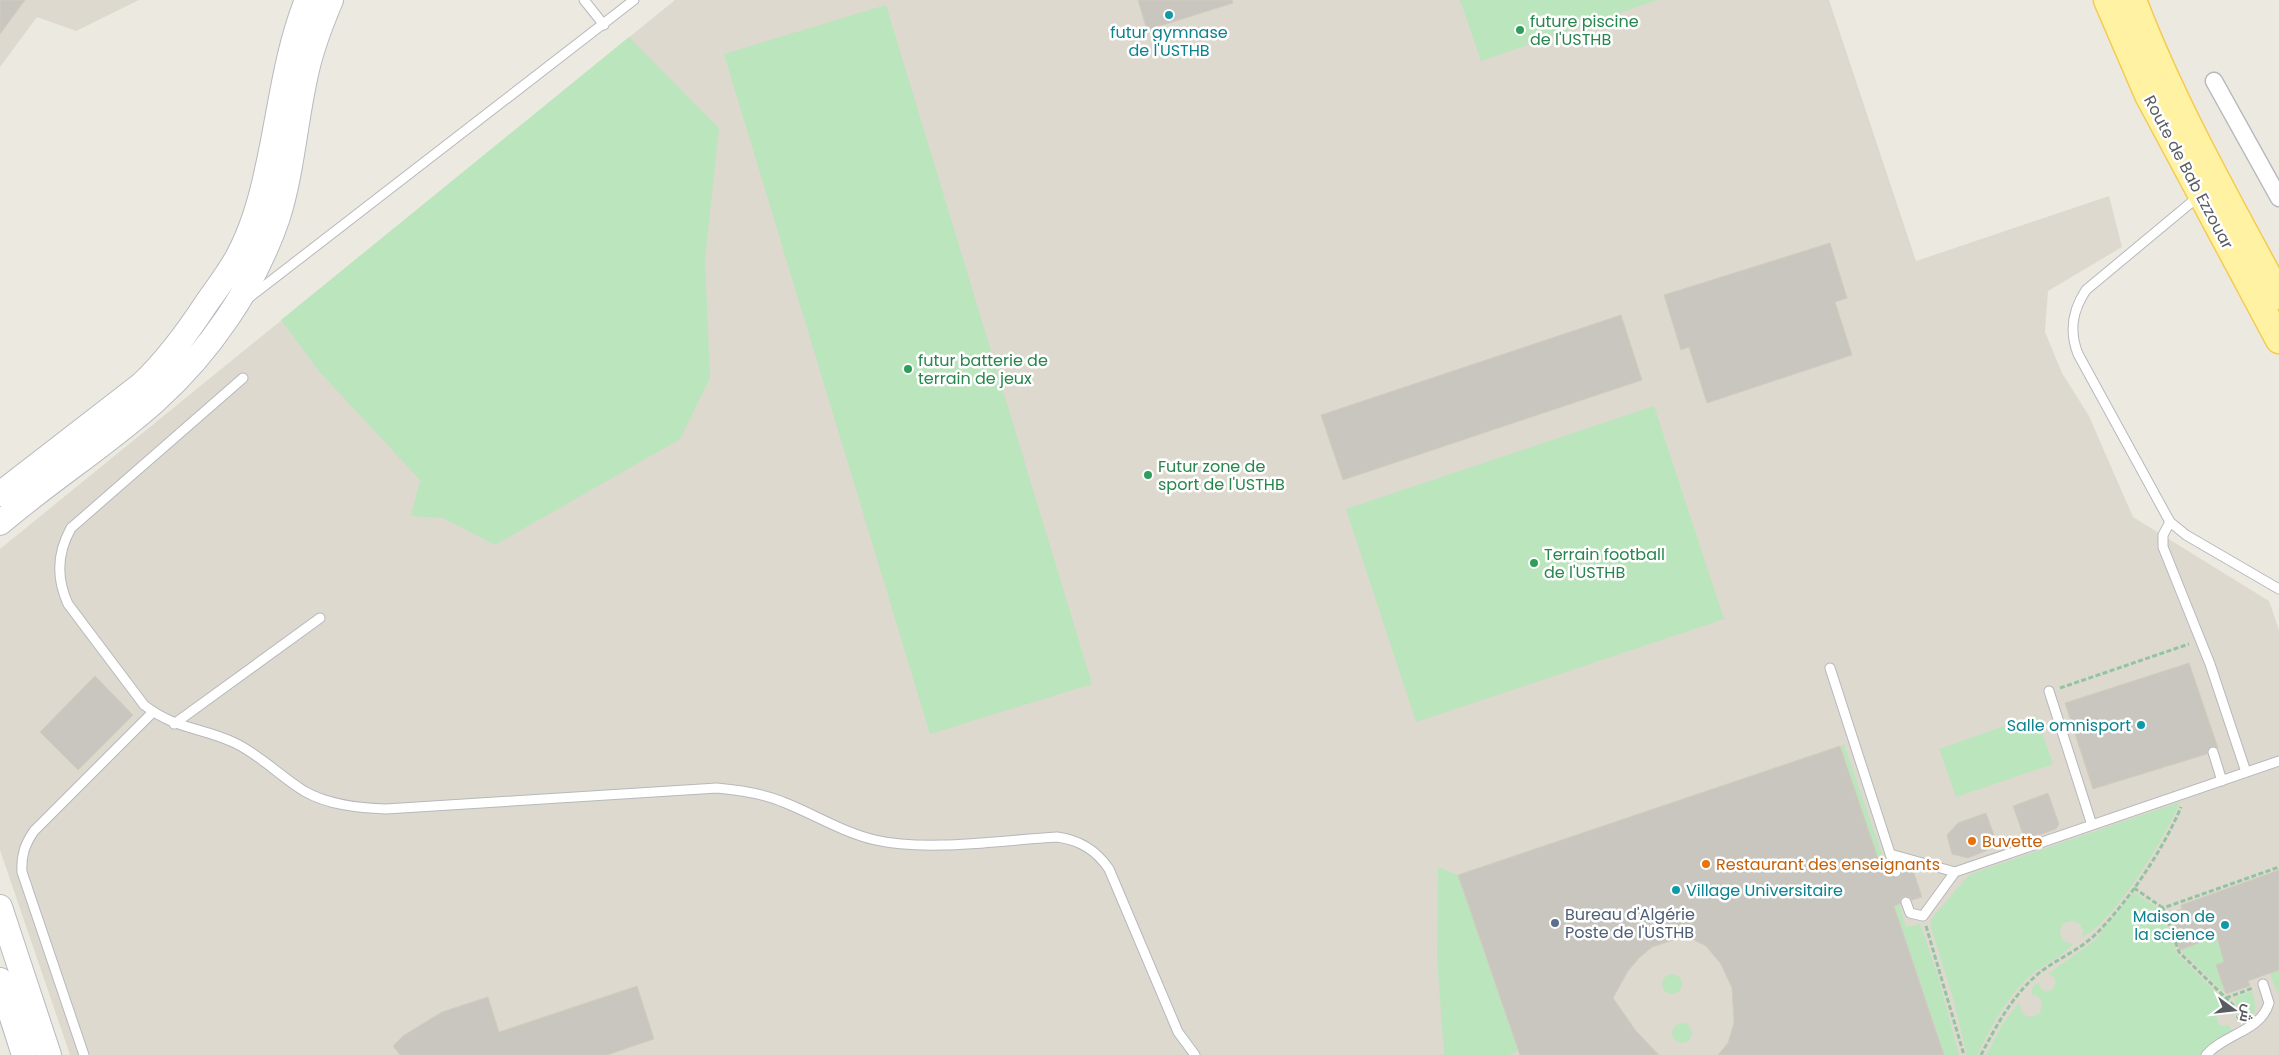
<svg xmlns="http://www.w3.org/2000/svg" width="2279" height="1055" font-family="Poppins,Cairo,sans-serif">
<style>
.education{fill:#ddd9ce}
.green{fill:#bbe5bc}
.building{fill:#c9c6bf;stroke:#d1ccbe}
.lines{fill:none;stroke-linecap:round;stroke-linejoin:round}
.lane-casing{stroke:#b6b8bd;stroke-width:11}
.street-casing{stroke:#b6b8bd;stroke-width:19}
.secondary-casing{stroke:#b6b9bf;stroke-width:26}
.primary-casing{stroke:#f5ca50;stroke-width:29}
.path{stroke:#92c4a2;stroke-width:3;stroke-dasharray:5 2.5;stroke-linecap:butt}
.lane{stroke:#fff;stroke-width:9}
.street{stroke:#fff;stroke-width:16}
.secondary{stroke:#fff;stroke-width:24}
.primary{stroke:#fff2a2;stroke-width:26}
.culture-dot{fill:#0f9aa8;stroke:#fff;stroke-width:2}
.leisure-dot{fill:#2e9e5b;stroke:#fff;stroke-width:2}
.food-dot{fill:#e8710a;stroke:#fff;stroke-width:2}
.service-dot{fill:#5c6f8a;stroke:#fff;stroke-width:2}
.labels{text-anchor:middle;stroke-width:5;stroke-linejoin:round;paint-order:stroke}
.leisure-label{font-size:16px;fill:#27864d;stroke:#fff;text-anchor:start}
.culture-label{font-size:16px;fill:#0d838f;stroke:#fff;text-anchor:end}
.street-label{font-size:16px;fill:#595c61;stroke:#fff}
.food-label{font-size:16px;fill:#c56008;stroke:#fff;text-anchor:start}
.service-label{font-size:16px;fill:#4e5e75;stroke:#fff;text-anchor:start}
</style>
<rect width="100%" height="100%" fill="#eceae0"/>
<path class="education" d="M0 0H139L76 31 37 17 0 67Z
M675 0H1829L1916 261 2109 196 2122 247 2048 291 2045 332 2062 373 2089 416 2133 517 2269 601 2279 630V1055H70L0 850V549Z"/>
<path class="green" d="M1460 0H1657L1481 61Z
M886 5 1092 684 930 734 724 54Z
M629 37 719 128 705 259 710 378 680 439 495 545 443 518 411 516 420 480 318 370 281 320Z
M1654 406 1724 619 1416 722 1346 509Z
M2036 715 2053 764 1956 797 1939 749Z
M1844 744 1889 875 1884 876 1840 746Z
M2180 802C2167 834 2113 925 2082 937L2083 930 2079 923 2072 921 2064 923C2056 932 2061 943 2073 944 2061 958 2043 964 2029 977 2006 998 1991 1027 1977 1055H1967L1953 998 1930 924 1932 918 1968 876 1974 873Z
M1438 867 1458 875 1518 1051 1508 1055H1444L1437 957Z
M2134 892 2162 911 2177 954 2233 1009V1018L2232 1012 2226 1009 2221 1010 2216 1017 2219 1024 2224 1026 2229 1025 2232 1031 2215 1040 2199 1055H1986L2002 1025 2018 1004 2020 1003C2019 1015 2030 1021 2040 1013L2042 1002 2038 996 2031 994 2033 986 2039 982 2040 988 2045 992 2053 989 2056 982 2054 977 2049 974 2052 971 2094 941Z
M1899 904 1906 927 1920 924 1937 973 1959 1055H1944L1894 906Z
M2217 936 2224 962 2216 965 2226 994 2180 950Z
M2279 970V993L2275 988 2270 973Z
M1662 984a10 10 0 1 1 20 0a10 10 0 1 1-20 0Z
M2252 991C2256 1005 2258 1017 2244 1025L2234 998Z
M1672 1033a10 10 0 1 1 20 0a10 10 0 1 1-20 0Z"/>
<path class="building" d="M0 0H25L0 34Z
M1138 0H1232L1233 3 1147 30Z
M1830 243 1847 298 1835 302 1852 355 1707 403 1689 347 1681 350 1664 295Z
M1621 315 1642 380 1343 480 1321 415Z
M2189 663 2218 748 2211 746 2207 754 2093 789 2065 703Z
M95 676 133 715 78 770 40 732Z
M1840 746 1884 876 1890 874 1897 878 1901 876 1902 870 1912 867 1922 897 1912 900 1910 897 1904 896 1901 898 1900 904 1894 906 1944 1055H1718L1728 1043 1734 1023 1732 988 1721 964 1706 946 1690 938H1680L1652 947 1639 958 1628 971 1613 998 1636 1031 1659 1055H1520L1458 875Z
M2048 793 2059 824 2056 829 2025 840 2013 806Z
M1986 813 1998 846 1968 858 1952 854 1947 835 1958 823Z
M2279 870V970L2248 981 2250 986 2226 994 2216 965 2224 962 2217 936 2180 950 2168 914 2182 909 2181 905Z
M637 986 654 1039 607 1055H400L393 1046 403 1036 442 1012 488 997 499 1032Z"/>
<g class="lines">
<g class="lane-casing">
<path id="lane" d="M584 0 604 25
M2199 196 2086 290C2072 311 2069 331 2078 354L2170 522 2186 535 2279 589
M250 297 634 0
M243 378 71 528C57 553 56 578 68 604L144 705C176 730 202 727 235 743 260 755 280 776 304 791 328 805 359 808 386 809L717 788C739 790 762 793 783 802 814 814 842 832 875 840 928 852 1002 840 1057 837 1080 840 1096 850 1109 869L1178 1032 1195 1055
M2170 522 2163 535V547L2210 664 2246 772
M1830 668 1896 872
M2049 691 2092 825
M174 724 320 618
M2213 752 2222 781
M1890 854 1955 872 2279 761
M1906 902 1910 913 1923 916 1955 872
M84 1055 22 872C21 855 25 844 34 831L153 712
M2206 1055C2226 1033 2261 1031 2269 1003L2263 984"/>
</g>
<g class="street-casing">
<path id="street" d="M2214 81 2279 198"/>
</g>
<g class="secondary-casing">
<path id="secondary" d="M0 494 142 384C168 359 187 333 206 304 217 288 229 273 238 256 252 230 261 199 267 170 280 113 285 55 307 0
M0 523C50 480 106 445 155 401 210 352 254 287 278 217 292 172 295 125 305 79 310 52 320 26 331 0
M0 907 49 1055
M0 980 24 1055"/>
</g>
<g class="primary-casing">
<path id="primary" d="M2107 0 2148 95 2279 340
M2133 0C2172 103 2227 199 2279 296"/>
</g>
<path class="path" d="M2060 688 2189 644
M2134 888 2163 908
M1926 926 1964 1055
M2226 998 2253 988
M2239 1020 2234 1006 2179 952 2163 908 2279 867
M1981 1055C1997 1024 2015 991 2043 970 2061 957 2081 949 2097 933 2130 899 2163 850 2181 807"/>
<use href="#lane" class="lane"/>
<use href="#street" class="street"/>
<use href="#secondary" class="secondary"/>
<use href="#primary" class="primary"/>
</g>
<g class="culture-dot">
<circle cx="1169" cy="15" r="5"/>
<circle cx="2141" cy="725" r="5"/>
<circle cx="1676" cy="890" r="5"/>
<circle cx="2225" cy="925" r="5"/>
</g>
<g class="leisure-dot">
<circle cx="1520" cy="30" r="5"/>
<circle cx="908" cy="369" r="5"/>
<circle cx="1148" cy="475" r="5"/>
<circle cx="1534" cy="563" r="5"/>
</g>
<g class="food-dot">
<circle cx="1972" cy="841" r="5"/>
<circle cx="1706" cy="864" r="5"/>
</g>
<circle class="service-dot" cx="1555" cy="923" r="5"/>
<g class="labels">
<g class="leisure-label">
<text x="1530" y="27">future piscine<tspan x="1530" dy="18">de l'USTHB</tspan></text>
<text x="918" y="366">futur batterie de<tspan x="918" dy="18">terrain de jeux</tspan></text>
<text x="1158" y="472">Futur zone de<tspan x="1158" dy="18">sport de l'USTHB</tspan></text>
<text x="1544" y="560">Terrain football<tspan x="1544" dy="18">de l'USTHB</tspan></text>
</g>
<g class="culture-label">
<text x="1169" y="38" text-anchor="middle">futur gymnase<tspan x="1169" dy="18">de l'USTHB</tspan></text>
<text x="2131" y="731">Salle omnisport</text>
<text x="1686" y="896" text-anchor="start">Village Universitaire</text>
<text x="2215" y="922">Maison de<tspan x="2215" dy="18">la science</tspan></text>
</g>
<g class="street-label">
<text transform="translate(2189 172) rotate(62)" y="6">Route de Bab Ezzouar</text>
</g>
<g class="food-label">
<text x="1982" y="847">Buvette</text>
<text x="1716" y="870">Restaurant des enseignants</text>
</g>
<g class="service-label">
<text x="1565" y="920">Bureau d'Algérie<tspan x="1565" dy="18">Poste de l'USTHB</tspan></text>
</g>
</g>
<g transform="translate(2234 1010) rotate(105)" stroke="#ffffff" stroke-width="4" paint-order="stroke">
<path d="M0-4L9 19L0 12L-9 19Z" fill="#595c61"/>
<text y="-8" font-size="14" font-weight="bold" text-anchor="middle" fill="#595c61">ش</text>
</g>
</svg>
